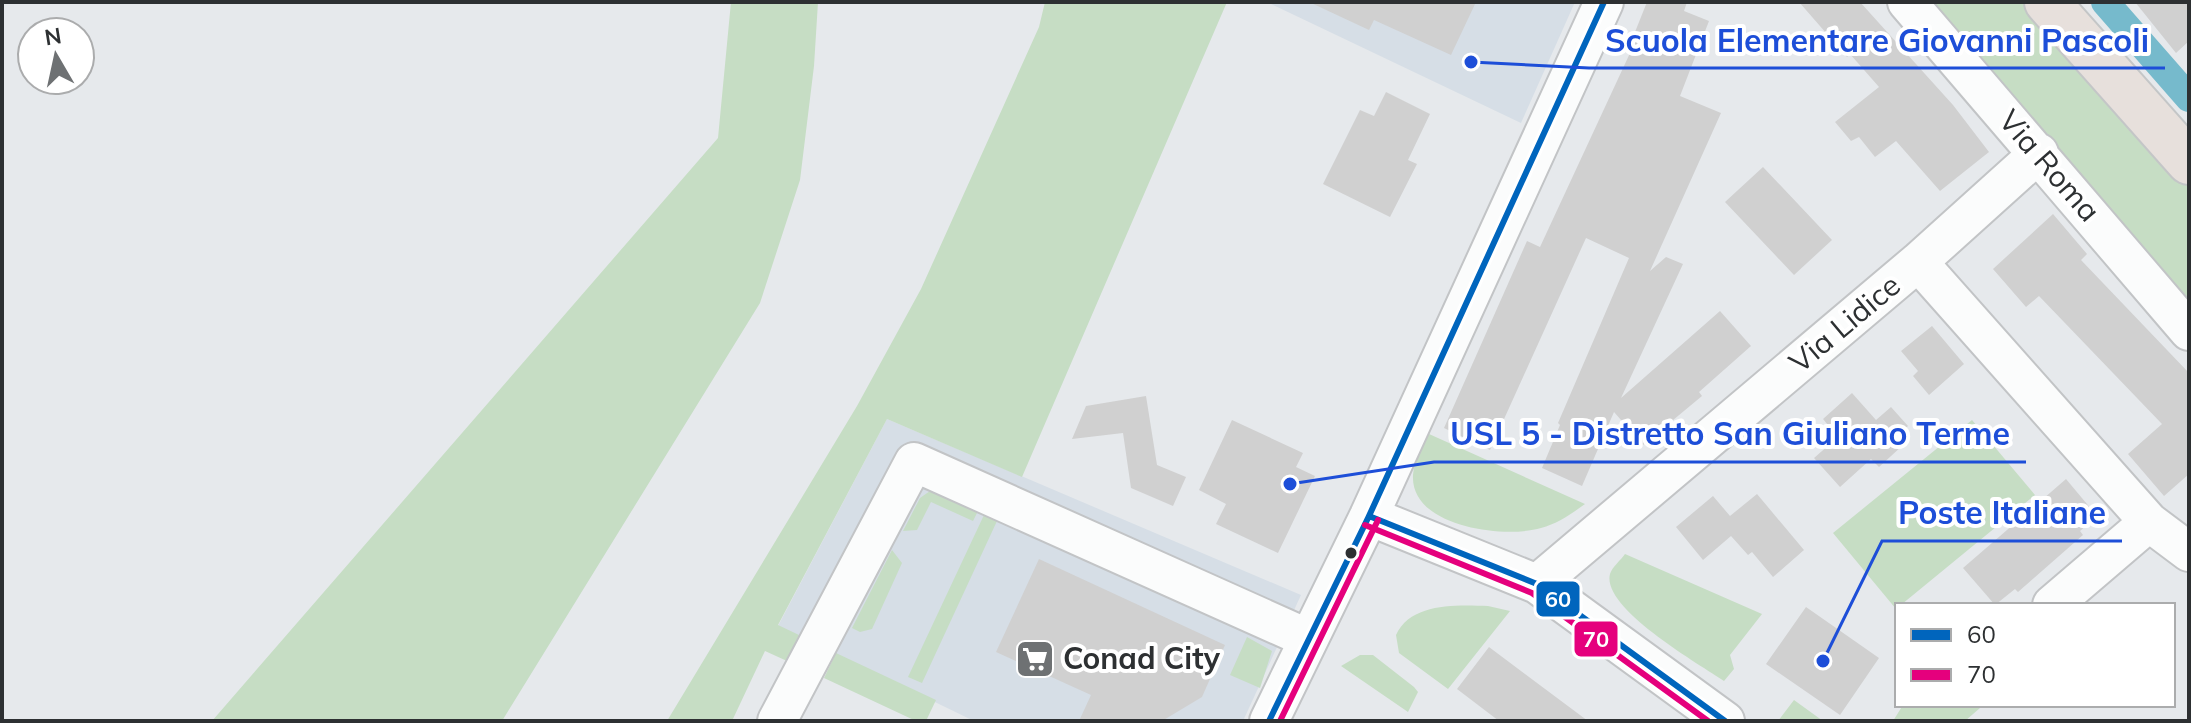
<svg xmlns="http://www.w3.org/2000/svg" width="2191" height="723" font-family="Mulish,sans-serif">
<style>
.built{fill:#d6dee6}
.green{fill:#c6ddc4}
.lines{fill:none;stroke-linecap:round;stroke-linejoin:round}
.canal{stroke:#76bacc;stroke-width:28}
.building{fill:#d0d0d0}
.minor-casing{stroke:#c2c4c6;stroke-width:42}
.major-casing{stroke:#c4c6c7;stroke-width:48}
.minor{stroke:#fbfcfc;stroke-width:38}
.major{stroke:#e7e0dc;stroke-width:44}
.bus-1-casing{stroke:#fff;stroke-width:12}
.bus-2-casing{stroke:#fff;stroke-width:12}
.bus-1{stroke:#0065bd;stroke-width:6}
.bus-2{stroke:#e5007d;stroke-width:6}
.bus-dot{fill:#2d3032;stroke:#fff;stroke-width:3}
.labels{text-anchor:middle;stroke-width:8;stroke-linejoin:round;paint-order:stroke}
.street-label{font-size:30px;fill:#2d3032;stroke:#fff}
.poi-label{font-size:30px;font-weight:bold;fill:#2d3032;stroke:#fff;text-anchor:start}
.leader{fill:none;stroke:#1d4ed8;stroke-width:3}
.callout-dot{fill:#1d4ed8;stroke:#fff;stroke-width:3}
.callout-label{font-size:32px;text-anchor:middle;font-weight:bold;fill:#1d4ed8;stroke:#fff;stroke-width:8;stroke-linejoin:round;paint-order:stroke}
.line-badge{stroke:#fff;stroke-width:3}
.badge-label{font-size:22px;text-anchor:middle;font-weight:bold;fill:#fff}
</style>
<rect width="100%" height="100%" fill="#e6e9ec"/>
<path class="built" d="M1267 2H1575L1521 123Z
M887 419 1301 595 1243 721H974L778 626Z"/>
<path class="green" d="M731 2H818L814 66 800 180 760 303 502 721H212L718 138Z
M1045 2H1227L1022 477 887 419 778 625 799 635 787 661 765 651 732 721H667L857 406 921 289 1039 27Z
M1907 2H2047L2189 162V331Z
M1972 420 2035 495 1896 609 1833 533Z
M1429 434 1585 504C1571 514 1557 524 1541 528 1504 539 1410 527 1413 475 1414 461 1423 447 1429 434Z
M930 491 934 492 978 511 973 521 931 502 917 530 903 531 920 498Z
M984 515 997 521 922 683 908 677Z
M892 550 902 563 872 629 860 632 852 628Z
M1625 554 1762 614 1730 655 1734 669 1724 681C1699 664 1601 608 1610 574 1612 567 1621 560 1625 554Z
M1488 606 1510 611 1448 689 1399 653 1396 635C1411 602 1458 605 1488 606Z
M1247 637 1272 651 1260 688 1230 675Z
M836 653 936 700 926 721H916L824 678Z
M1360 655H1373L1414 687 1418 692 1408 712 1341 666Z
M1794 700 1823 721H1778Z
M1903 705H1977L1980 708 1965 721H1893Z"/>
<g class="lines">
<path class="canal" d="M2105 2 2189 98"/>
</g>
<path class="building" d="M1309 2H1476L1451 55 1374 20 1369 30Z
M1647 2H1687L1684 11 1709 21 1680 96 1721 113 1650 271 1666 257 1683 264 1621 398 1720 311 1751 346 1699 392 1702 396 1643 445 1614 412 1582 486 1542 468 1560 425 1558 423 1629 258 1586 238 1490 450 1444 428 1527 241 1540 247 1637 38 1633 37Z
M1799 2H1860L1953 105 1989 152 1940 191 1896 141 1875 157 1859 137 1851 141 1835 122 1879 87 1850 54 1847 57Z
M2135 2H2189V41L2176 53Z
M1386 92 1430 114 1408 160 1417 164 1390 217 1323 184 1360 110 1374 116Z
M1763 167 1832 240 1794 275 1725 202Z
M2053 214 2087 254 2081 260 2189 373V474L2164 496 2128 454 2162 424 2039 296 2026 307 1993 269Z
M1932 326 1964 364 1929 395 1913 376 1918 371 1901 351Z
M1852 393 1876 420 1891 407 1908 426 1895 438 1902 446 1879 467 1871 459 1840 487 1814 458 1838 437 1823 419Z
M1146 396 1157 465 1186 477 1173 506 1131 488 1123 433 1072 439 1086 406Z
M1232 420 1303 453 1296 467 1315 476 1278 553 1216 524 1226 504 1199 490Z
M2066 479 2097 516 2080 531 2083 535 2018 592 2015 589 1995 605 1963 568Z
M1757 494 1804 550 1773 577 1752 552 1748 555 1731 536 1703 560 1676 527 1713 496 1730 516Z
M1039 559 1225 645 1202 697 1162 721H1079L1091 695 996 652Z
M1806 607 1879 658 1840 715 1766 664Z
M1489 647 1588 721H1499L1457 689Z"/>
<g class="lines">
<g class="minor-casing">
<path id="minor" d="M1907 2 2189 331
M1918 262 2149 522 2052 605
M1369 516 1537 584 1725 721
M2149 522 2189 552
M1537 584 1918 262 2039 153
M777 721 914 462 1309 639
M1269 721 1369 516 1604 2"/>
</g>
<g class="major-casing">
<path id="major" d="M2047 2 2189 162"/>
</g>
<use href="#minor" class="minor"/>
<use href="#major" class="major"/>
<g class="bus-1-casing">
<path id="bus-1" d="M1369 516 1537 584 1725 721
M1269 721 1369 516 1604 2"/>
</g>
<g class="bus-2-casing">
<path id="bus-2" d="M1365 525 1532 593 1708 721
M1280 721 1378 520"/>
</g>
<use href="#bus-1" class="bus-1"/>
<use href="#bus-2" class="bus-2"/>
</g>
<defs>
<g id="supermarket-square" transform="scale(2)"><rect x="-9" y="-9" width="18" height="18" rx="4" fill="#6e7173" stroke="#fff"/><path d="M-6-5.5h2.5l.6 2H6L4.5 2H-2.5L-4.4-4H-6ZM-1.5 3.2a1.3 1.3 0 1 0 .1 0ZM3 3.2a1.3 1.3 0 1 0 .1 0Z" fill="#fff"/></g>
</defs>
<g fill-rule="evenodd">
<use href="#supermarket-square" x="1035" y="659"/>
</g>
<circle class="bus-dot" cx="1351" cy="553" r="7"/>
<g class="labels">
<g class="street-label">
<text transform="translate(2049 166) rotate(49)" y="10">Via Roma</text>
<text transform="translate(1845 324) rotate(-40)" y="10">Via Lidice</text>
</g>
<g class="poi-label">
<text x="1063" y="669">Conad City</text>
</g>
</g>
<path class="leader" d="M1471 62L1589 68H2165M1290 484L1434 462H2026M1823 661L1882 541H2122"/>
<g class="callout-dot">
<circle cx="1471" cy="62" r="8"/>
<circle cx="1290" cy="484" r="8"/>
<circle cx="1823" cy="661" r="8"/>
</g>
<g class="callout-label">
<text x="1877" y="52">Scuola Elementare Giovanni Pascoli</text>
<text x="1730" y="445">USL 5 - Distretto San Giuliano Terme</text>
<text x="2002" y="524">Poste Italiane</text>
</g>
<g class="line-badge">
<rect x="1535" y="580" width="46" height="38" rx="8" fill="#0065bd"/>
<rect x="1573" y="620" width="46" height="38" rx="8" fill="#e5007d"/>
</g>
<g class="badge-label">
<text x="1558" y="607">60</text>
<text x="1596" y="647">70</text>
</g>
<rect width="2191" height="723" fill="none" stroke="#2d3032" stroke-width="8"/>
<rect x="1895" y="603" width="280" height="104" fill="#ffffff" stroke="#abacad" stroke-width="2"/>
<rect x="1911" y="629" width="40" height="12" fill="#0065bd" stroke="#abacad" stroke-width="2"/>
<text x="1967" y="643" font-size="24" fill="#2d3032">60</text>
<rect x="1911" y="669" width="40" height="12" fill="#e5007d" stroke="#abacad" stroke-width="2"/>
<text x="1967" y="683" font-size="24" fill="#2d3032">70</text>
<g transform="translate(56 56) rotate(351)"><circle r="38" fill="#ffffff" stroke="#abacad" stroke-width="2"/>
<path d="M0-6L14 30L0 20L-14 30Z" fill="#6e7173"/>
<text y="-12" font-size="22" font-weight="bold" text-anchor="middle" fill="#2d3032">N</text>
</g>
</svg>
